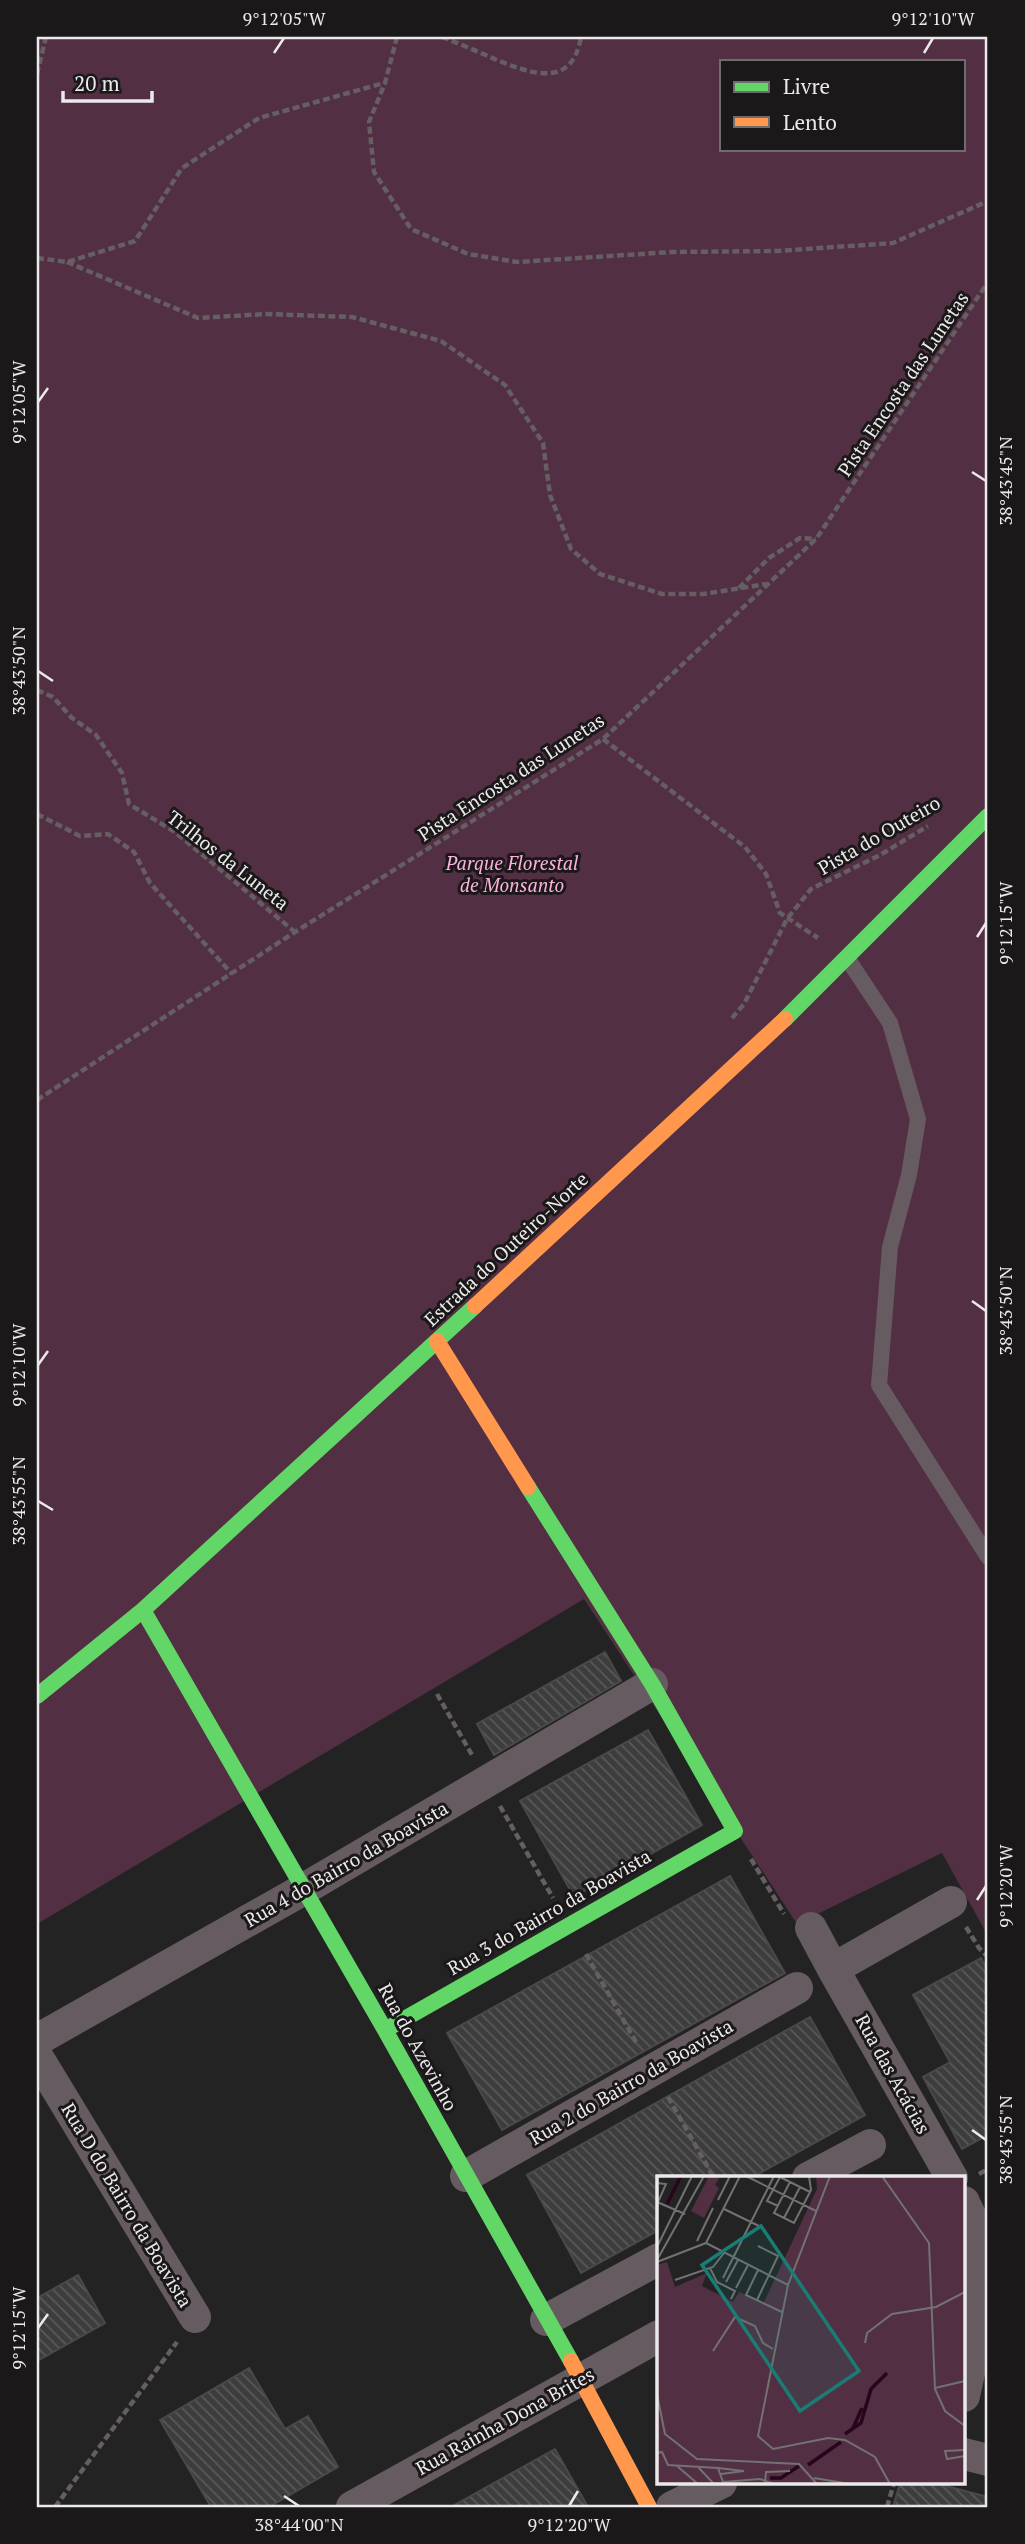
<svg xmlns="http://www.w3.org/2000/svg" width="1025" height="2544" font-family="'PT Serif',serif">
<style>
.park{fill:#522f43;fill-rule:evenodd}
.building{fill:url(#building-back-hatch);stroke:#494949;stroke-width:2}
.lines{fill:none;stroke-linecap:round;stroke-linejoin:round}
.path{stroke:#655e62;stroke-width:4.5;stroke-dasharray:7 3.5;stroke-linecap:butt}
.lane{stroke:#665b61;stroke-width:16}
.street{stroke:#665b61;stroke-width:32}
.fast{stroke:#63d668;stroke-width:16}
.slow{stroke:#ff974d;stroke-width:16}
.ticks{fill:none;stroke:#ebe9ea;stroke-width:2.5}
.labels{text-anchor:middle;stroke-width:6;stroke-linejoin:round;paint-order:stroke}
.street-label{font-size:19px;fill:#ebe9ea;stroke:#1b181a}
.park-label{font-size:19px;font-style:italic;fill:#fdb1dc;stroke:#1b181a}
.inset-river{fill:none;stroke:#28051c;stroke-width:3.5}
.inset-road{fill:none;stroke:#737273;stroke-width:2}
.view{fill:#1a7c74;fill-opacity:0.15;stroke:#1a7c74;stroke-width:3.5}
.inset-edge{fill:none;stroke:#ebe9ea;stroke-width:3.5}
.neatline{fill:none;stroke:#ebe9ea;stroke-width:2.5}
.ticks-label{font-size:18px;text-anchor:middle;fill:#ebe9ea}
</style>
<defs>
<pattern id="building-back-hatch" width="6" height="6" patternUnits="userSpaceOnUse" patternTransform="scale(1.75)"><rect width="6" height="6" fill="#3d3d3d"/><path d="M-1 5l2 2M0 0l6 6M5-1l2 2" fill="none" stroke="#595959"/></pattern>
</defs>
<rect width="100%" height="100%" fill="#232323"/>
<path class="park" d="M37 37H988V1936L942 1853 797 1924 584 1599 37 1924ZM722 61H964V149H722Z"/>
<path class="building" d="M605 1652 621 1681 494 1755 477 1724Z
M648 1730 702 1825 574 1897 520 1801Z
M730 1876 785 1973 502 2130 447 2033Z
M981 1958 988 1971V2135L962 2149 923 2077 950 2062 913 1995Z
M810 2017 865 2115 751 2178H659V2230L581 2273 527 2175Z
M78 2275 105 2323 37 2361V2298Z
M249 2368 285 2429 308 2416 338 2467 269 2507H211L160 2420Z
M555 2449 588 2507H451Z
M900 2483H935L988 2497V2507H893Z"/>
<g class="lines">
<path class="path" d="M397 37 385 83 369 122 374 172 411 229 468 254 517 262 672 252 777 251 893 243 988 201
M442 37C460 44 479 52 497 60 532 74 572 89 581 37
M37 74 46 37
M37 258 67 262 135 241 182 168 259 118 384 83
M67 262 198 318 266 314 352 317 441 341 505 385 543 443 550 495 571 549 600 574 662 594H704L766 584
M739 588 769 558 800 538 816 539
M37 690 53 697 72 718 96 735 122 773 129 804 175 832 295 932
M603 739 745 847 766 874 780 913 818 938
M37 814 80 836 108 834 134 852 150 883 232 974
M732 1018 744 1004 787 919 811 889 880 855 928 826
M37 1100 295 932 603 739 816 539 988 282
M437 1694 472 1755
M500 1806 553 1898
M751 1859 784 1914
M966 1927 979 1948 988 1957
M586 1954 637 2044
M668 2097 714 2178
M979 2174 988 2169
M55 2507 177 2342
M887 2507 894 2483"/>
<path class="lane" d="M847 958 890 1023 918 1119 909 1175 890 1247 879 1385 988 1557"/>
<path class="street" d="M951 1902 833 1969 952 2178
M811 1928 833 1969
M37 2040 304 1889 652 1684
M37 2056 195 2317
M466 2176 797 1988
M808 2178 870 2145
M964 2202C967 2210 973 2219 975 2227 989 2282 976 2342 964 2396
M546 2320 659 2259
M964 2454 988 2460
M352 2507 659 2336
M672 2507 721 2483"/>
<path class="fast" d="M785 1019 988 816
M143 1610 385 2030 571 2361
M37 1696 143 1610 475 1306
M385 2030 735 1831 652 1684 528 1487"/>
<path class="slow" d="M475 1306 785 1019
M437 1341 528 1487
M571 2361 649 2507"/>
</g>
<path class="ticks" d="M274 53 284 38M924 53 933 38M38 402 48 388M972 472 986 481M38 671 53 681M977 937 986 923M972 1301 986 1311M38 1365 48 1351M38 1501 53 1510M977 1900 986 1886M972 2130 986 2140M38 2328 48 2314M284 2496 299 2506M569 2506 578 2491"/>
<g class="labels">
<g class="street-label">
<text transform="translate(903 384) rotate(-56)" y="7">Pista Encosta das Lunetas</text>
<text transform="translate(511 777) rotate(-33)" y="7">Pista Encosta das Lunetas</text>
<text transform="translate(879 835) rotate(-30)" y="7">Pista do Outeiro</text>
<text transform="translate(228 860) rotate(38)" y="7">Trilhos da Luneta</text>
<text transform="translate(506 1249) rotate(-43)" y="7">Estrada do Outeiro-Norte</text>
<text transform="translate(346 1864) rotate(-30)" y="7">Rua 4 do Bairro da Boavista</text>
<text transform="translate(549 1912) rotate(-30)" y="7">Rua 3 do Bairro da Boavista</text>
<text transform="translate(418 2047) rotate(61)" y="7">Rua do Azevinho</text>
<text transform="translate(893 2074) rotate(61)" y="7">Rua das Acácias</text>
<text transform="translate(631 2082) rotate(-30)" y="7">Rua 2 do Bairro da Boavista</text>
<text transform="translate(127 2205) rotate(59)" y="7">Rua D do Bairro da Boavista</text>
<text transform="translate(505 2421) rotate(-29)" y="7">Rua Rainha Dona Brites</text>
</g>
<g class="park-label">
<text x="512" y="870">Parque Florestal<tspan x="512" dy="22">de Monsanto</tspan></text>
</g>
</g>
<g transform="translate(657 2176)">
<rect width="308" height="308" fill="#232323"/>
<path d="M52 0 62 2 58 9 62 12 47 42 34 35ZM159 0H308V308H0V89L10 86 18 111 50 97 45 110 76 126 82 116 107 126 160 13Z" fill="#522f43"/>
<path class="inset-river" d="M10 28 24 0M196 252 205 232M188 258 204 247 214 213 230 197M151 289 184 266M113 302H124L142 290"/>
<path class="inset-road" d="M89 0 159 35M173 0 131 109 101 260 116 273 171 262 188 264 218 281 233 308M225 0 272 67 278 213 288 235 308 250M123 1 153 16M133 6 117 37 137 47 154 14 152 0M0 7 9 8 1 26M61 24 73 0M0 26 28 38M121 30 110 25 123 1M67 33 102 50M127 42 143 11M40 65 56 32M49 67 131 109M49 67 83 0M0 71 35 0M0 84 47 0M0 86 49 67M53 92 60 106 78 115 74 123M101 94 89 119 125 136M66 102 117 0M18 104 56 91 67 77M69 106 81 84M79 112 91 89M100 124 121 80 101 70M208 167 210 157 235 138 279 131 308 116M56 175 78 141 98 150 106 167 116 173M278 212 308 205M0 218 8 258 40 283 142 288 160 308M308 274 288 275 290 283 308 280M0 277 5 276 11 289 61 292M20 290 41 308M41 291 57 308M64 298 87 295 61 292 66 306M157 302 193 308M66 306 103 303 117 308M108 308 109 296 133 295"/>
<path class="view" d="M104 50 202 195 143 235 45 89Z"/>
<rect width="308" height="308" class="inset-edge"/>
</g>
<rect width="1025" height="2544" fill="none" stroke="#1b181a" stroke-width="77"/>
<rect x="720" y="60" width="245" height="91" fill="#1b181a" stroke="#6e6c6d" stroke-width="2"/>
<rect x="734" y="82" width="35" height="10" fill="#63d668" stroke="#6e6c6d" stroke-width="2"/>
<text x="783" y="94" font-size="21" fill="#ebe9ea">Livre</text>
<rect x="734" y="117" width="35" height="10" fill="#ff974d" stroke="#6e6c6d" stroke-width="2"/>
<text x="783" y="130" font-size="21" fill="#ebe9ea">Lento</text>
<path d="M63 91v10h89v-10" fill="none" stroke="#ebe9ea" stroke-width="3.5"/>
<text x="74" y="91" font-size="21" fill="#ebe9ea" stroke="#1b181a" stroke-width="5" paint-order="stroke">20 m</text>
<rect x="38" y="38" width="948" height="2468" class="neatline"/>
<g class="ticks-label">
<text x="284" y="25">9°12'05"W</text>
<text x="933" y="25">9°12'10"W</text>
<text transform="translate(19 402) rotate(-90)" y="6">9°12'05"W</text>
<text transform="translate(1006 481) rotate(-90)" y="6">38°43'45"N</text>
<text transform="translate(19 671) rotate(-90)" y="6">38°43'50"N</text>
<text transform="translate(1006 923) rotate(-90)" y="6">9°12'15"W</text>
<text transform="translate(1006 1311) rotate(-90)" y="6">38°43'50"N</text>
<text transform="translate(19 1365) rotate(-90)" y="6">9°12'10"W</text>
<text transform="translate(19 1501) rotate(-90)" y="6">38°43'55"N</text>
<text transform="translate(1006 1886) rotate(-90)" y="6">9°12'20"W</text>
<text transform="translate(1006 2140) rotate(-90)" y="6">38°43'55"N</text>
<text transform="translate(19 2328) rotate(-90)" y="6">9°12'15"W</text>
<text x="299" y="2531">38°44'00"N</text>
<text x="569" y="2531">9°12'20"W</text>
</g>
</svg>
